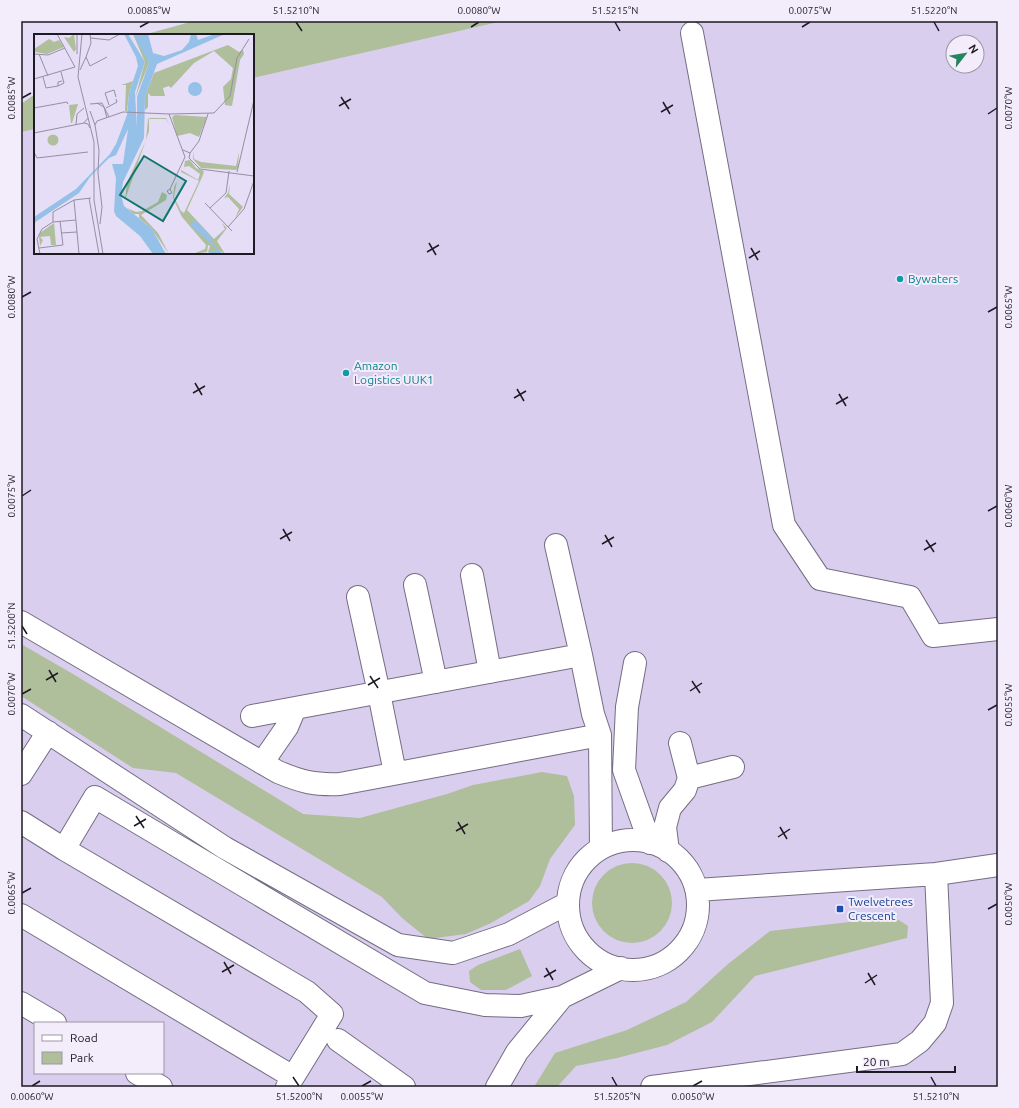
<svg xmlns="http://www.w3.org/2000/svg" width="1019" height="1108" font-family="Ubuntu,sans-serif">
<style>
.built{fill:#daceef;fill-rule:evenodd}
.green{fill:#afbe9b}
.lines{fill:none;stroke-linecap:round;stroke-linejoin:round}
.minor-casing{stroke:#756d83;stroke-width:24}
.minor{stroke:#fff;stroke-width:22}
.ticks{fill:none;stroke:#1e1a23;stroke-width:1.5}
.culture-dot{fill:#0f9aa8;stroke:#f2ecfb;stroke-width:1.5}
.transit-dot{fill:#1a4fb4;stroke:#f2ecfb;stroke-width:1.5}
.labels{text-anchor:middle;stroke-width:4;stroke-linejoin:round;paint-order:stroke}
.culture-label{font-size:12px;fill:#0d838f;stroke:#f2ecfb;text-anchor:start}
.transit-label{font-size:12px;fill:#164399;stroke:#f2ecfb;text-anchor:start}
.inset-road{fill:none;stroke:#968fa2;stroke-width:1}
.view{fill:#0f766e;fill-opacity:0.15;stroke:#0f766e;stroke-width:2}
.inset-edge{fill:none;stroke:#1e1a23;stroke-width:2}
.neatline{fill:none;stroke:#1e1a23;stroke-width:1.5}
.ticks-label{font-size:10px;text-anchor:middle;fill:#1e1a23}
</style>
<rect width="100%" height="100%" fill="#e6ddf6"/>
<path class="built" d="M503 21H998V1087H21V132L35 129V253H253V78ZM953 42H977V66H953ZM35 1023H163V1073H35Z"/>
<path class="green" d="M194 21H503L253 78V35H143Z
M35 94V129L21 132V104Z
M21 644 73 674 303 814 360 818 447 794 473 785 542 772 567 776 574 796 575 825 550 859 540 886 529 901 491 923 466 934 428 939 402 918 382 897 176 773 133 768 21 696Z
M592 903a40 40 0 1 1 80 0a40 40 0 1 1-80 0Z
M894 917 908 926 907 938 755 976 712 1022 667 1045 617 1058 576 1066 557 1087H534L555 1053 627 1030 686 1002 728 964 770 931Z
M520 949 532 976 506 990H481L470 982 469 971 478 965Z"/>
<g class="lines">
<g class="minor-casing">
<path id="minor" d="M692 33 784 525 820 579 910 597 933 636 998 629
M556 545 581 655 593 714 600 735 601 848
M472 575 490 672
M415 585 436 682
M358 597 379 693 395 773
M21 622 278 772C302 782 314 785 340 784L600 735
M635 663 627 707 624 770 650 843
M21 715 225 848 398 945 453 953 509 934 568 903
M252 716 581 655
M680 743 689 778
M262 763 287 727 295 708
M21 774 48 732
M21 822 64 849
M568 905a65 65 0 1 1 130 0a65 65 0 1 1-130 0Z
M668 851 665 827 670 808 685 790 689 778 733 767
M697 890 936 874 998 865
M21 915 293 1077
M21 1003 55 1023
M338 1040 404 1087
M137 1073 161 1087
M287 1087 332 1014 307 992 64 849 95 797 425 993 485 1005 521 1006 562 997
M497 1087 517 1052 562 997 621 968
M652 1087 902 1054 920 1041 935 1023 942 1003 936 874"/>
</g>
<use href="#minor" class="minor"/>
</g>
<path class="ticks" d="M296 22 302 31M615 22 620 31M934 22 939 31M140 27 149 22M471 27 479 22M802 27 810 22M341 97 349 109M22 98 31 93M663 102 670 114M339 106 351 99M661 112 673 105M988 114 997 108M429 243 436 255M751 248 758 260M427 252 439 245M749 258 760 251M22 297 31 292M988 312 997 307M195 383 202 395M517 389 524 401M193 393 205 386M839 394 846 406M514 398 526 391M836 404 848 397M22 496 31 490M988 511 997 506M283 529 290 541M605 535 612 547M280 539 292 532M926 540 934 552M602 544 614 537M924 550 936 543M22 626 27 634M49 670 56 682M370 676 378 688M46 680 58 673M692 681 700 693M368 685 380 678M690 691 702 683M22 694 31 689M988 710 997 705M136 816 144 828M458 822 465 834M134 826 146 819M780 827 787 839M456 831 468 824M778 837 790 829M22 893 31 888M988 909 997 904M224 962 231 974M546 968 553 980M222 972 234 965M868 973 875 985M544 977 556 970M865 983 877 975M293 1077 299 1086M612 1077 617 1086M931 1077 936 1086M32 1086 40 1081M362 1086 371 1081M693 1086 702 1081"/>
<g class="culture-dot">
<circle cx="900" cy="279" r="4"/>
<circle cx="346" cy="373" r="4"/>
</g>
<rect class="transit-dot" x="836" y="905" width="8" height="8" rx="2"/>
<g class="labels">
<g class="culture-label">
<text x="908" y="283">Bywaters</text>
<text x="354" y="370">Amazon<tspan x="354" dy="14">Logistics UUK1</tspan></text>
</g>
<g class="transit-label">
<text x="848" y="906">Twelvetrees<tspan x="848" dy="14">Crescent</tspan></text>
</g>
</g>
<g transform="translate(34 34)">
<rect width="220" height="220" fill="#e6ddf6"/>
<path d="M40 0 42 15 40 18 30 3 35 4ZM99 0 114 22 115 29 101 64 111 28ZM15 5 20 8 25 6 30 13 13 20 1 18 0 15ZM194 11 205 18 209 16 210 20 206 26 198 72 191 71 189 53 197 45 199 34 180 17 160 29 137 54 135 52 129 54 131 62H117L114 59V73L111 76V63L120 39ZM99 47 95 59 93 77H91L92 51H87ZM44 70 38 89H37L35 71ZM141 81 173 83 165 103 156 99 143 102 138 83ZM116 84H132L136 92 132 85H115V97L91 166 93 149 112 106 114 85ZM13.5 106a5.5 5.5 0 1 1 11 0a5.5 5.5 0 1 1-11 0ZM160 117V125L167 128 202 132 205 118 204 134 202 136 167 134 159 125ZM156 126 162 134 170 137 169 141 153 176 180 205 191 195 188 189 193 194 183 207 191 220 185 216 182 219 170 220 178 219 174 218 176 212 174 211 173 218 159 220 171 215 172 211 148 183 139 164 140 153 143 147 140 163 147 177 150 179 165 147 147 138V136L164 146 166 140 155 132 150 133 151 127ZM196 150 195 160 209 173 201 184 205 175 194 163 190 164 194 159ZM128 158 133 161 132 166 107 181 124 199 135 220 117 194 105 184V180H100L93 174 102 178 108 177 124 168ZM20 189 22 211H17L16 202 6 203 9 206 6 212 5 203 6 199Z" fill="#afbe9b"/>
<path d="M90 0H94L111 28 101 58 103 94V63L115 29 99 0H114L119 19 130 22 148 16 155 8 157 0H162L164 6 181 0H191L123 30 111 63 110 104 89 148 87 161 90 172 118 195 132 220H119L106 202 82 182 80 177 82 144 78 130H89L94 95 82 121 75 124 56 143 45 159 0 189V183L42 155 76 120 82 110 93 81 95 59 104 32 102 23ZM154 55a7 7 0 1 1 14 0a7 7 0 1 1-14 0ZM161 186 178 204V208L189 220H170L184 216 156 191Z" fill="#95c1e9"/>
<path class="inset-road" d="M43 0V20M48 0 44 43 60 108V166L69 220M56 0 57 9 52 23 56 32 73 23M57 4 75 6 86 0M0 20 14 21 31 14M5 20 14 42M46 36 52 23M9 43 12 54 24 52V48L28 47M0 45 41 33 23 0M24 52 30 49 27 38M63 69 70 73 73 84M56 70 68 69 75 83M75 71 71 59 80 56 82 63M0 74 33 68 34 70M72 74 83 68 82 65M56 77 61 91M135 80 180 79 196 62 203 24 215 5M54 84 50 89 54 90 56 94M42 91 43 80 50 74M0 99 50 89M149 116 156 119 155 124M0 118 3 124 54 118M156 119 165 107 174 80M155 124 166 135 220 142M203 138 220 66M55 164 65 220M171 169 198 197M176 174 192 159 195 137M19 188V178L40 166M66 190 68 173 64 139 65 116 61 91 63 87 89 78 135 80 151 123 136 155 138 159 135 160 133 157 136 155M194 193 210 175 220 147M27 199 43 198M5 214 29 211 26 187M6 220 3 205 8 195 19 188 42 186M45 220 40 166 57 164"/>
<path class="view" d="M110 122 152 147 129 187 86 161Z"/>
<rect width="220" height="220" class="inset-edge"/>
</g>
<rect width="1019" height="1108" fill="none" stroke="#f2ecfb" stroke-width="44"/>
<rect x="34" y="1022" width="130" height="52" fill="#f2ecfb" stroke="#9d98a5"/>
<rect x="42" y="1035" width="20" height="6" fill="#ffffff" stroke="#9d98a5"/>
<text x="70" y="1042" font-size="12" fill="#1e1a23">Road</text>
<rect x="42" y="1052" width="20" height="12" fill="#afbe9b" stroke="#9d98a5"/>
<text x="70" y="1062" font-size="12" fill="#1e1a23">Park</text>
<g transform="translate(965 54) rotate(59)"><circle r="19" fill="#f2ecfb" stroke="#9d98a5"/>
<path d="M0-3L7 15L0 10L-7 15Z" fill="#25855e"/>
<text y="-6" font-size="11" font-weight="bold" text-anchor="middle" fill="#1e1a23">N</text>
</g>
<path d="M857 1066v6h98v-6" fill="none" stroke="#1e1a23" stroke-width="2"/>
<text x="863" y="1066" font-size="12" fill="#1e1a23" stroke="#f2ecfb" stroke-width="3" paint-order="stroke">20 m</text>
<rect x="22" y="22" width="975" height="1064" class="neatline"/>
<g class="ticks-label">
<text x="149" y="14">0.0085°W</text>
<text x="296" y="14">51.5210°N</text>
<text x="479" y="14">0.0080°W</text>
<text x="615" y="14">51.5215°N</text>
<text x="810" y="14">0.0075°W</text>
<text x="934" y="14">51.5220°N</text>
<text transform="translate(11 98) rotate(-90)" y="4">0.0085°W</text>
<text transform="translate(1008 108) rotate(-90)" y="4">0.0070°W</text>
<text transform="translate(11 297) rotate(-90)" y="4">0.0080°W</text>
<text transform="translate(1008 307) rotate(-90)" y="4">0.0065°W</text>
<text transform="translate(11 496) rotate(-90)" y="4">0.0075°W</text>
<text transform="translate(1008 506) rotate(-90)" y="4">0.0060°W</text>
<text transform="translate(11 626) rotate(-90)" y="4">51.5200°N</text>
<text transform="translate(11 694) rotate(-90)" y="4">0.0070°W</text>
<text transform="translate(1008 705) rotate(-90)" y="4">0.0055°W</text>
<text transform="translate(11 893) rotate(-90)" y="4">0.0065°W</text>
<text transform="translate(1008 904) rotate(-90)" y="4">0.0050°W</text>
<text x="32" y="1100">0.0060°W</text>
<text x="299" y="1100">51.5200°N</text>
<text x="362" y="1100">0.0055°W</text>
<text x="617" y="1100">51.5205°N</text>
<text x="693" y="1100">0.0050°W</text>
<text x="936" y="1100">51.5210°N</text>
</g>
</svg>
